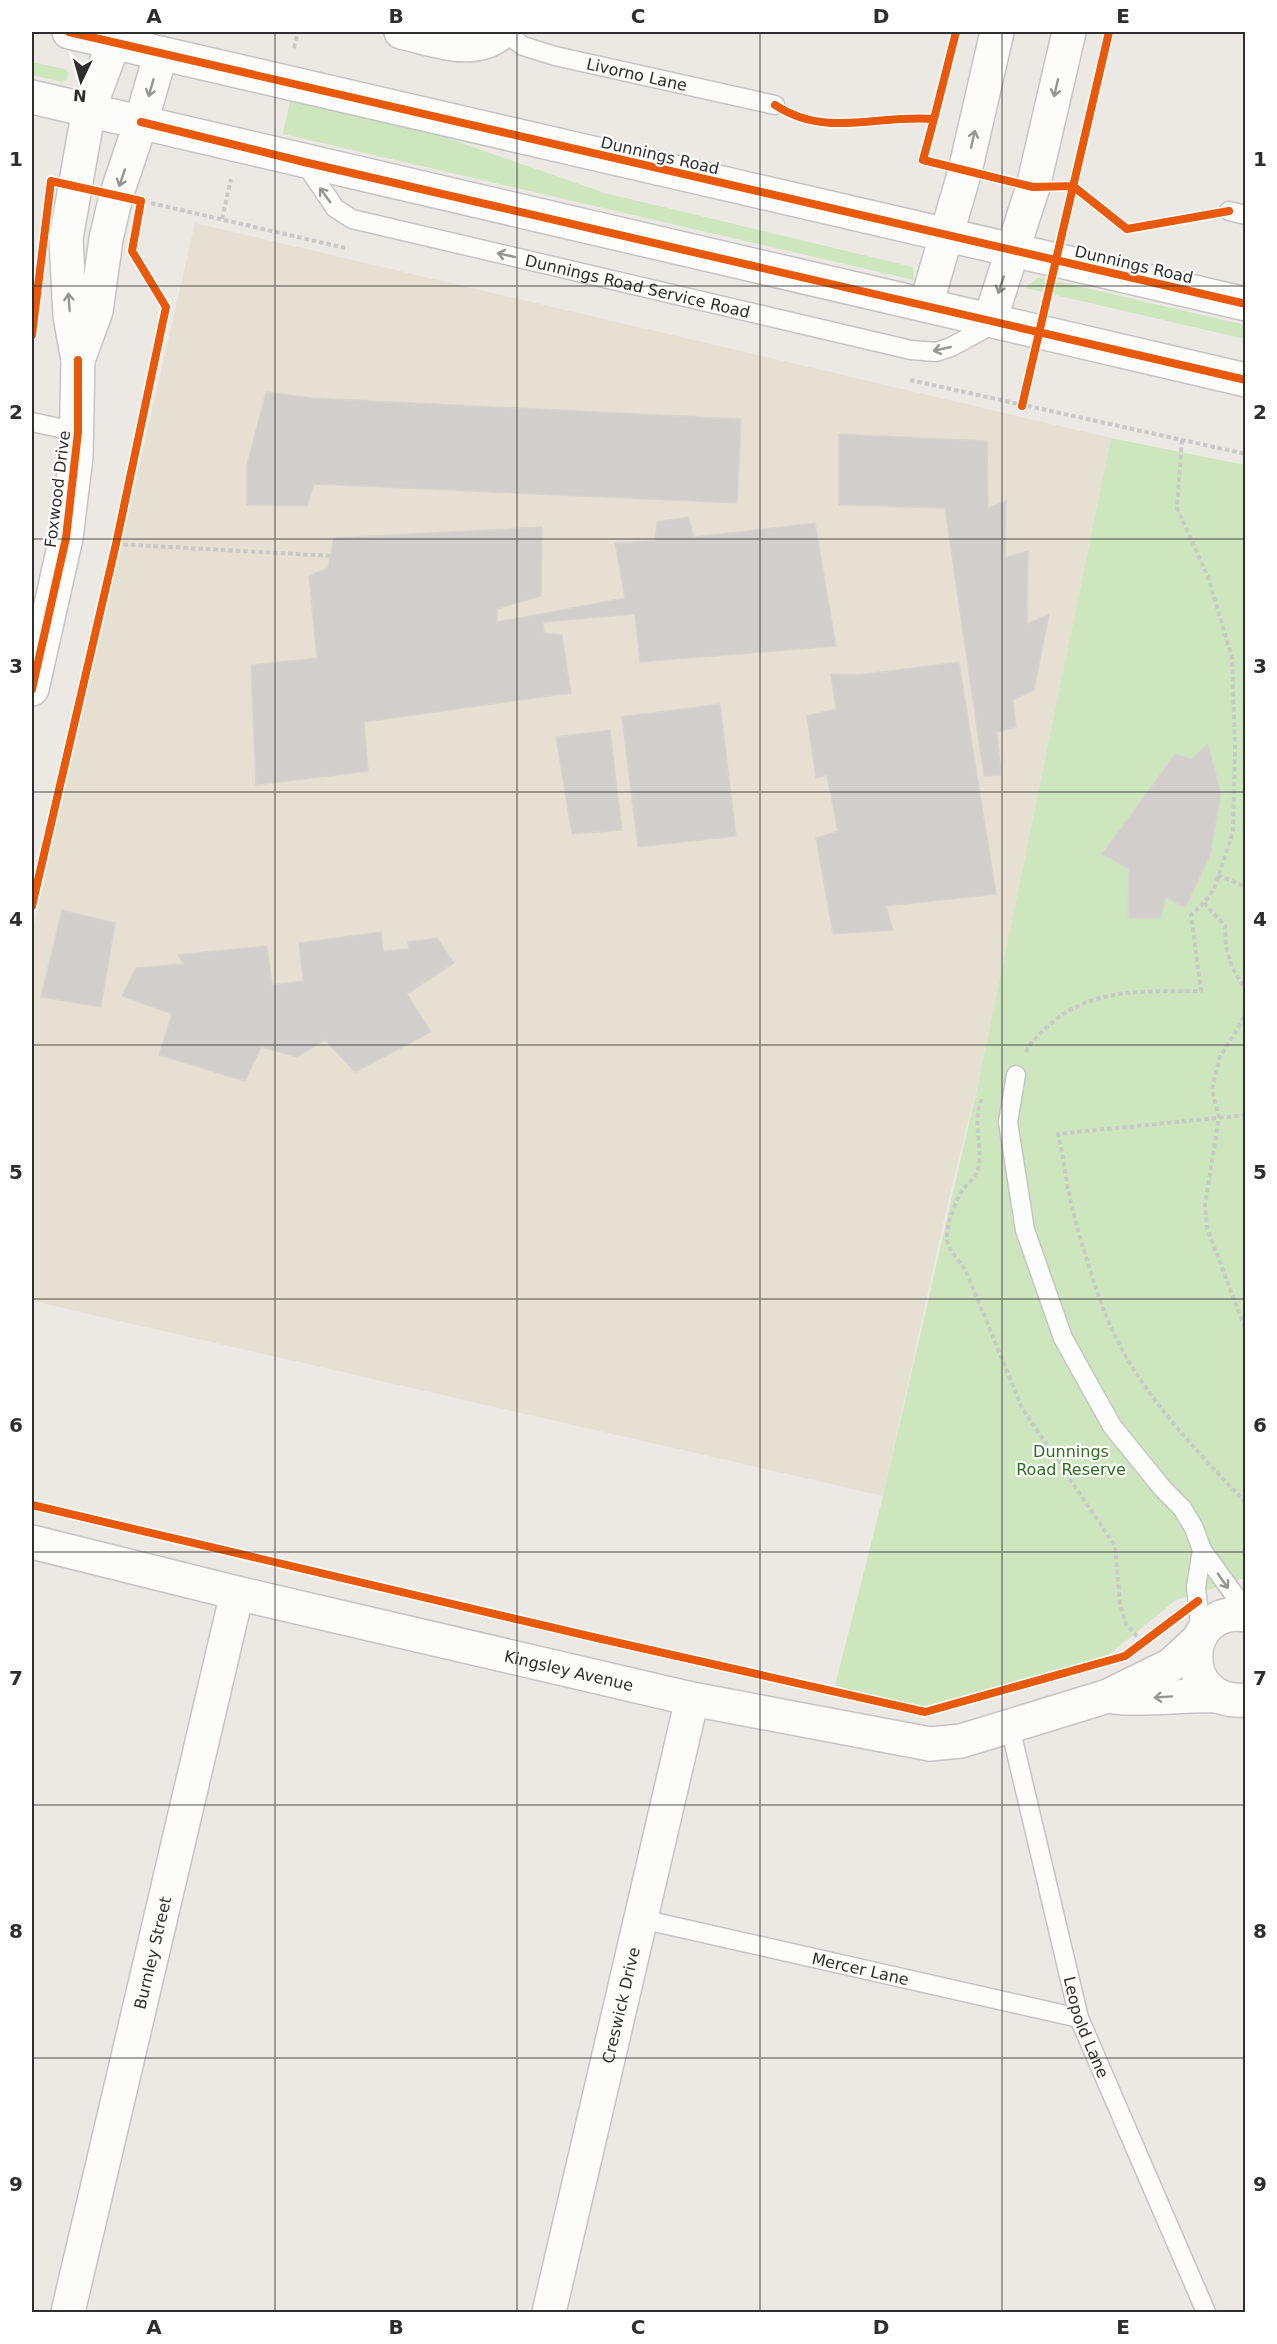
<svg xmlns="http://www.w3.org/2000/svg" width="1277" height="2344" font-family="'DejaVu Sans',sans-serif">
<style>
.education{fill:#e6e0d3}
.green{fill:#cee6be}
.building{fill:#d1cecb;stroke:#d7d4d0;stroke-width:1.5}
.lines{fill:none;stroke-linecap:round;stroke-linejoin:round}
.lane-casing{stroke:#c5c4c5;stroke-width:21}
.street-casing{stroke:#c5c4c5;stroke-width:36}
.secondary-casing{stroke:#c5c4c5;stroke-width:36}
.path{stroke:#c9c9c8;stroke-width:4;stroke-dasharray:4.5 3;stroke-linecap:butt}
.lane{stroke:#fcfcfb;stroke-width:18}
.street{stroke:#fcfcfb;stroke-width:33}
.secondary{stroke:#fcfcfb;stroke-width:33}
.cycleway-casing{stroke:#fff;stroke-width:11}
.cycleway{stroke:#e8590c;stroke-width:8}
.oneway{stroke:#959594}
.grid{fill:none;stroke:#2e2e2e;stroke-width:1.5;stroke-opacity:0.55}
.labels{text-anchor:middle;stroke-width:4.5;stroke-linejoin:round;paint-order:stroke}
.street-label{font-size:16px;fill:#2e2e2e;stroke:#fff}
.park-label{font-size:16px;fill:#2c6e1b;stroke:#fff}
.neatline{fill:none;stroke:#2e2e2e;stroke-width:2}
.grid-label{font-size:20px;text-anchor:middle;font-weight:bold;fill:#2e2e2e}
</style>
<rect width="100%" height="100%" fill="#ece8e4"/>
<path class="education" d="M195 223 1111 438 979 1080 947 1206 883 1496 32 1301V933Z"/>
<path class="green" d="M32 62 65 69 68 73 67 80 62 82 32 75Z
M290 100 444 137 605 193 913 267 914 280 283 134Z
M1039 277 1245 325V339L1025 288Z
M1111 438 1245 465V1578L1176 1600 1107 1656 924 1707 835 1686 883 1496 979 1080Z"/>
<path class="building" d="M266 392 313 398 741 419 737 503 314 484 307 506 247 505V465Z
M839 434 987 441 988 508 1006 501 1005 558 1028 551 1027 624 1049 614 1034 690 1013 700 1016 727 997 732 1001 775 984 776 945 508 839 505Z
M688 517 694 537 815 523 836 646 640 662 635 614 543 622 544 633 562 635 571 693 364 722 368 771 256 785 251 665 317 658 309 576 328 568 334 538 542 527 541 596 497 609V622L625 598 615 543 655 541 657 522Z
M959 662 996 894 886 906 893 930 833 934 816 838 838 831 827 775 816 778 807 716 836 709 831 674 858 675Z
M720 704 736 836 638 847 622 717Z
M610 730 622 830 572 834 556 737Z
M1208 744 1221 794 1210 856 1185 908 1166 897 1161 918H1128L1129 869 1102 854 1175 754 1192 759Z
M62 910 115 923 101 1007 41 997Z
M381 932 383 951 409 949 408 942 437 938 454 963 407 994 431 1032 355 1072 325 1040 297 1057 261 1047 245 1081 159 1055 172 1014 122 996 136 968 183 964 178 955 267 946 272 985 303 981 299 943Z"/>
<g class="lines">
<g class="lane-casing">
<g id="lane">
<path id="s1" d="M504 32 523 46 555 56 775 105"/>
<path id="s2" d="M304 162 335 208 352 219 911 350 936 352 951 347 986 328 990 320"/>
<path d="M1229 211 1246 215"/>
<path d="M32 422 78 432"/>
<path d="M1016 1075 1008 1122 1025 1230 1063 1338 1112 1426 1163 1489 1182 1508 1194 1528 1202 1550 1246 1611"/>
<path d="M1201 1634 1196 1587 1202 1550"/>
<path id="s3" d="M1010 1727 1079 2018 1206 2312"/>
<path id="s4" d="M641 1919 1079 2018"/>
</g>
</g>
<g class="street-casing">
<g id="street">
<path d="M401 32C434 39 474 57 502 32"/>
<path d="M78 360 96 311 106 239 116 196 141 122"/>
<path d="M32 689 66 538 76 456 78 360 70 316 66 238 89 109"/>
<path id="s5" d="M32 1542 237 1593 692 1699 930 1744 961 1741 1108 1696 1171 1665 1198 1640"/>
<path d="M1246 1615C1181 1605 1177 1706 1246 1700"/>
<path d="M1115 1697C1149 1701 1183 1694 1218 1696"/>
<path id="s6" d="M68 2312 237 1593"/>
<path id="s7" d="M549 2312 692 1699"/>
</g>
</g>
<g class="secondary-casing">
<path id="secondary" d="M69 32 1246 304
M32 97 1246 380
M89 109 114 42
M141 122 161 53
M926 305 965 171 997 32
M990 320 1033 187 1069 32"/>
</g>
<path class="path" d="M294 48 298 32
M151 203 345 248
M222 219 231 179
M910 380 1246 454
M116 544 331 556
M1218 875 1246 887
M1204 903 1225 926 1226 947 1232 967 1246 991
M1246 1010 1241 1023 1219 1059 1212 1090 1219 1117 1205 1205 1207 1228 1246 1331
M1026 1052C1031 1041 1039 1035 1047 1027 1091 986 1145 992 1201 991L1191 915 1204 903 1214 889 1233 832 1235 750 1232 657 1208 577 1177 508 1182 439
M982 1099C972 1120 982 1142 979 1164 978 1177 969 1181 962 1191 956 1199 945 1229 947 1239 948 1250 960 1262 966 1271L1022 1408 1115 1546 1120 1604 1126 1624 1141 1641
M1246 1115 1058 1134C1063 1152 1064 1170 1068 1188 1075 1224 1087 1262 1099 1297 1126 1379 1188 1442 1246 1503"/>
<use href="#lane" class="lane"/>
<use href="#street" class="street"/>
<use href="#secondary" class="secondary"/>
<g class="cycleway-casing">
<path id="cycleway" d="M69 32 1246 304
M775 105C826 139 878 114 934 119L923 160 1033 187 1073 186 1127 229 1229 211
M934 119 956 32
M141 122 304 162 1246 380
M32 335 51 181 141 201 132 251 166 307 116 544 32 906
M1022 406 1109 32
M32 689 66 538 78 432V360
M32 1505 597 1638 925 1712 1125 1656 1198 1601"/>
</g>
<use href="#cycleway" class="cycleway"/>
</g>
<defs><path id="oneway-shaft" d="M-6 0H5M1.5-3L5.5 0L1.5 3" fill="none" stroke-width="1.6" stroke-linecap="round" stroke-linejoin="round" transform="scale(1.5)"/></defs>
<g class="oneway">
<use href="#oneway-shaft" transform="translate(151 88) rotate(106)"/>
<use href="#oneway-shaft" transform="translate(1056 88) rotate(103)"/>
<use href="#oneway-shaft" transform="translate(973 139) rotate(-77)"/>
<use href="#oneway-shaft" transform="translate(122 178) rotate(109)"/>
<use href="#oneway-shaft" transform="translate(325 195) rotate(-126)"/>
<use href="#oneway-shaft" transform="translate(506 255) rotate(-167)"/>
<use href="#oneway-shaft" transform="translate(1001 285) rotate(108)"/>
<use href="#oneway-shaft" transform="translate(69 302) rotate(-94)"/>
<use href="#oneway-shaft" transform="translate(942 349) rotate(167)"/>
<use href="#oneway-shaft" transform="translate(1223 1581) rotate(55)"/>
<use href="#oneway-shaft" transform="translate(1163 1697) rotate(176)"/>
</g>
<path class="grid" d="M275 32V2312M517 32V2312M760 32V2312M1002 32V2312M32 286H1246M32 539H1246M32 792H1246M32 1045H1246M32 1299H1246M32 1552H1246M32 1805H1246M32 2058H1246"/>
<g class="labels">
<g class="street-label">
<text dy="6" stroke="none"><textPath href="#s1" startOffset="141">Livorno Lane</textPath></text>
<text transform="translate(660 155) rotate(13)" y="6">Dunnings Road</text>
<text transform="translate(1134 264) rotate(13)" y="6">Dunnings Road</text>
<text dy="6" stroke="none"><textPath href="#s2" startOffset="369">Dunnings Road Service Road</textPath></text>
<text transform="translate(57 489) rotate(-83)" y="6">Foxwood Drive</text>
<text dy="6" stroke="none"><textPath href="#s5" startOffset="552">Kingsley Avenue</textPath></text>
<text dy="6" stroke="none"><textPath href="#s6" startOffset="369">Burnley Street</textPath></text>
<text dy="6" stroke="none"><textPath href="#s4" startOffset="225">Mercer Lane</textPath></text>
<text dy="6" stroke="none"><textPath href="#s7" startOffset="315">Creswick Drive</textPath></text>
<text dy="6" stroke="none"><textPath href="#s3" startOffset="310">Leopold Lane</textPath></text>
</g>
<g class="park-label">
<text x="1071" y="1457">Dunnings<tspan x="1071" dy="18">Road Reserve</tspan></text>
</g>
</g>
<rect width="1277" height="2344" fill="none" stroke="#ffffff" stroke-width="66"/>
<g transform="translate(81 81) rotate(185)" stroke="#ffffff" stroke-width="4.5" paint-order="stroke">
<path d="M0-4.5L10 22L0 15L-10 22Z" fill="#2e2e2e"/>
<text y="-9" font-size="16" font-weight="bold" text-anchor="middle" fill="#2e2e2e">N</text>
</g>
<rect x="33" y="33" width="1211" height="2278" class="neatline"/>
<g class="grid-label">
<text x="154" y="23">A</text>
<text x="396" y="23">B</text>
<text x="638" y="23">C</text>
<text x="881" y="23">D</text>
<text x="1123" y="23">E</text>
<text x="16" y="166">1</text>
<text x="1260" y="166">1</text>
<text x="16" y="419">2</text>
<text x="1260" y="419">2</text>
<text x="16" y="673">3</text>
<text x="1260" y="673">3</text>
<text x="16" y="926">4</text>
<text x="1260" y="926">4</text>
<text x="16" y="1179">5</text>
<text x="1260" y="1179">5</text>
<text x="16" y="1432">6</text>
<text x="1260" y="1432">6</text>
<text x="16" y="1685">7</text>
<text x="1260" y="1685">7</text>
<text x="16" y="1938">8</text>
<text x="1260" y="1938">8</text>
<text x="16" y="2191">9</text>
<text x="1260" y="2191">9</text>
<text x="154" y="2334">A</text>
<text x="396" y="2334">B</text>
<text x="638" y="2334">C</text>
<text x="881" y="2334">D</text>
<text x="1123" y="2334">E</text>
</g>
</svg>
